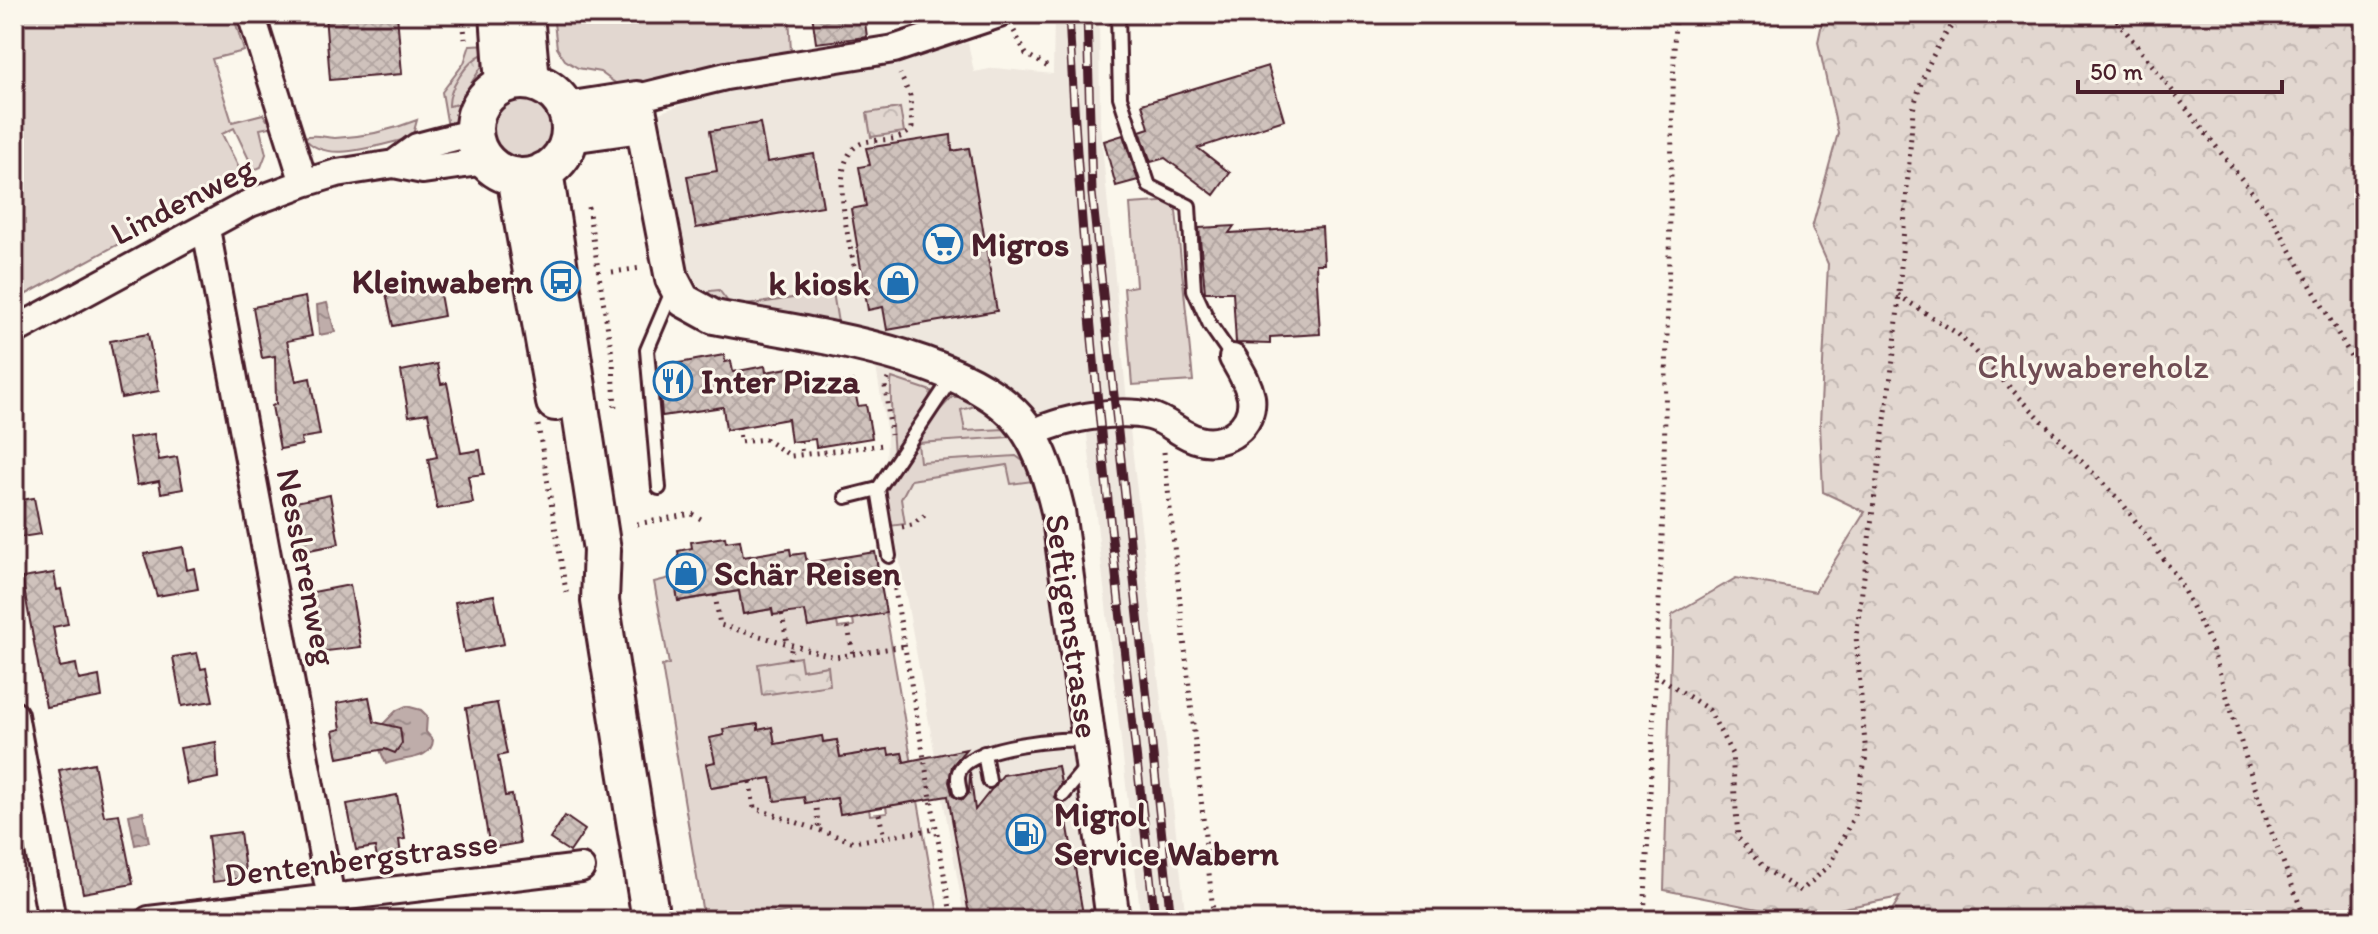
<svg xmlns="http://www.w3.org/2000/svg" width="2378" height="934" font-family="Itim,sans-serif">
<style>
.built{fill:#eee7de}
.green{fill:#e2d7d0;stroke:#967b7e;stroke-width:2}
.forest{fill:url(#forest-crowns);stroke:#967b7e;stroke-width:2}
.water{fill:url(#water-ripples);stroke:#907477;stroke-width:2}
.building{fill:url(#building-cross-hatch);stroke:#4a1f2b;stroke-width:2}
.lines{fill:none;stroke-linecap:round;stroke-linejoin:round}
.service-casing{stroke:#4a1f2b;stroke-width:18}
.minor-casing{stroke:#4a1f2b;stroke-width:32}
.tertiary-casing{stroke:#4a1f2b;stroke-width:38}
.secondary-casing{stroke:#4a1f2b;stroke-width:42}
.path{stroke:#4a1f2b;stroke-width:5;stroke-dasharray:2 6;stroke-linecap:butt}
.service{stroke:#fbf7ec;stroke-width:12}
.minor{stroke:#fbf7ec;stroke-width:26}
.tertiary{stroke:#fbf7ec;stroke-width:32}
.secondary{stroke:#fbf7ec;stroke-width:36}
.rail-casing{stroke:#4a1f2b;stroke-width:9}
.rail{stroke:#fbf7ec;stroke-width:6;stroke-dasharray:18;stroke-linecap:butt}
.labels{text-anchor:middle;stroke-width:6;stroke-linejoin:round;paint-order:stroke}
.street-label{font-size:34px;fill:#4a1f2b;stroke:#fbf7ec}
.poi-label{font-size:34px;font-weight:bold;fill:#4a1f2b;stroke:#fbf7ec;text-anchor:start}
.park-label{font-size:34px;fill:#704d54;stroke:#fbf7ec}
</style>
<defs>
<pattern id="forest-crowns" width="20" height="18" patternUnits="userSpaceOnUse" patternTransform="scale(2)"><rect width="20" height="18" fill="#e2d7d0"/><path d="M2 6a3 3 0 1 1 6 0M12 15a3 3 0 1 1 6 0" fill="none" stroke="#c3b8b3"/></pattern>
<pattern id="water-ripples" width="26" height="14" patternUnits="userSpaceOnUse" patternTransform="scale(2)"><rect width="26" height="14" fill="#bfadaa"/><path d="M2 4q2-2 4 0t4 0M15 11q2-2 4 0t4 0" fill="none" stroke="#9d8c8b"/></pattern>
<pattern id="building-cross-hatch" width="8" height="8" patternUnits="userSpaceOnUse" patternTransform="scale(2)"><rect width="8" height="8" fill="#cfc2bc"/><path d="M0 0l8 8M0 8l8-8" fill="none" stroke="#b3a6a2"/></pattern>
</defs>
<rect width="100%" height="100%" fill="#fbf7ec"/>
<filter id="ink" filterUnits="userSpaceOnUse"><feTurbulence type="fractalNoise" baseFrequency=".0125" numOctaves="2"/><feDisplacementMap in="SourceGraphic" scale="16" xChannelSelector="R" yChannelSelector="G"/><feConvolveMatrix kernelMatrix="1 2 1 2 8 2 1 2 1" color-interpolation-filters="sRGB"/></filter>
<g filter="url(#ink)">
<path class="built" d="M1054 14H1099L1100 124 1128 412 1186 920H1141L1084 407 1041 415 724 309 688 285 653 115 731 87 968 43 974 72 995 68 1053 74Z
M875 361 890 364 985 407 1022 447 1040 486 1102 920H965L886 486 887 434Z"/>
<path class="green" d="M14 14H233L244 51 212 59 232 122 263 114 267 120 274 121 275 126 260 129 266 154 261 167 254 170 234 128 222 134 243 176 14 301Z
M553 14H789L791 52 625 90 600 72 578 68 565 60 557 48Z
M490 44 491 65 457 120 448 127 442 92 464 63 470 45Z
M487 129a35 35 0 1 1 70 0a35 35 0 1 1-70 0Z
M417 120 412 138C382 143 325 167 304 137 318 133 322 138 335 138 362 137 392 130 417 120Z
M1175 201 1193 381 1132 385 1124 288 1136 286 1130 204Z
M719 290 732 307 833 292 838 323 836 327 724 308 706 296 710 291Z
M892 378 931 391 927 407 894 453C893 443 889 383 892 378Z
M952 397H963L975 406 961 410 965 431 1005 429 1012 437 918 443 920 462 1016 456 1027 464 1033 481 1011 484 1007 465 911 480 901 499 905 524 890 526 884 488 937 413Z
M674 577 679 601 739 591 743 614 772 609 773 615 789 613 804 604 808 627 837 622 838 628 854 626 853 619 886 613 914 776 906 778 902 753 889 755 887 749 853 755 841 763 837 740 823 742 822 736 776 750 772 728 758 730 757 724 724 729V735L711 738 715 762 707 765 711 788 771 778 775 801 804 797 805 803 836 791 840 814 869 809 870 815 887 813 886 806 918 801 939 920H805L804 915 790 917 789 911 755 917V920H704L662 666 669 664 654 582Z"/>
<path class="forest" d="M1824 14H2364V920H1886L1900 897 1798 917 1664 890 1672 615 1736 578 1815 592 1865 512 1823 492 1820 424 1828 264 1812 228 1838 133 1818 42Z
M483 54 482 66 458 104 449 106C448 89 467 61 483 54Z
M900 108 904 132 871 137 867 113Z
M800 657 802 670 828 666 830 685 762 695 758 664Z"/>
<path class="water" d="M327 303 335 332 319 335 317 305Z
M406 706 421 710 427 716 426 732 433 740C432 761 402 757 386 764L380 750 398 749 403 735 393 724 380 727 397 710Z
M143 812 149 842 135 845 129 815Z"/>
<path class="building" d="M325 14H397L402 74 330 80Z
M812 14H864L867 37 816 43Z
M1268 66 1284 120 1198 148 1230 173 1214 195 1165 158 1151 162 1140 131 1149 128 1142 104Z
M760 123 767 162 814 154 823 206 696 228 687 176 717 171 710 131Z
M951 135 952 151 969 148 997 311 887 330 883 307 868 310 851 209 866 206 859 167 870 165 866 148Z
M1123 135 1138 180 1116 186 1104 141Z
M1234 226 1229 233 1322 227 1324 264H1316L1320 334 1270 337V344L1236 343 1233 292H1205L1199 228Z
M438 283 444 316 393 326 386 293Z
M305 297 312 336 287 341 296 381 310 378 320 435 301 438 302 445 280 449 272 406 276 404 275 356 262 358 253 307Z
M148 334 159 391 121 398 110 341Z
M724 355 725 362 731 361 733 372 765 366 766 372 788 368 791 385 830 379 831 384 853 381 858 406 866 405 872 438 816 447 815 439 791 442 788 419 726 430 723 407 662 416 660 392 666 391 662 366Z
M437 364 441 384 447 383 461 453 480 450 484 474 468 476 473 503 437 509 428 459 437 457 428 413 409 416 401 371Z
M154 434 159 460 177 457 183 489 161 493 159 481 137 485 129 438Z
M330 495 339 544 300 552 291 503Z
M34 498 41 534 14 538V501Z
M725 537 726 542 740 540 743 557 790 549 791 555 805 553 807 563 875 552 886 613 808 627 805 611 773 615 772 609 743 614 739 591 678 601 674 577 682 575 678 551 692 548 691 542Z
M183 547 187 570 194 568 198 589 157 596 144 554Z
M54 573 57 590 61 589 68 624 53 627 60 667 76 664 79 680 99 676 102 697 46 707 22 578Z
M350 585 361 647 319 652 308 593Z
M494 595 504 644 464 652 455 602Z
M197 653 201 669 206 668 213 701 182 706 173 657Z
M369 697 374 722 400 728 402 743 395 753 385 749 338 758 333 731 341 729 337 703Z
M497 703 507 754 498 756 505 796 512 795 520 843 490 848 466 708Z
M758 724V730L772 727 775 744 822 736 823 742 837 740 840 757 888 749 889 755 902 753 904 762 966 749 952 766 949 782 953 796 963 800 969 793 970 772 975 810 1003 775 1058 766 1061 783 1054 797 1064 804 1084 920H970L948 796 840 814 837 798 805 803 804 797 775 801 771 778 711 788 706 764 715 762 710 738 724 735 723 729Z
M216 742 218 778 187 784 180 748Z
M94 763 104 816 119 814 133 884 83 893 59 770Z
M397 795 405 839 399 840 401 855 377 859 375 847 356 850 347 804Z
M565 816 585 830 570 852 550 839Z
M240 832 246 878 213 882 208 836Z"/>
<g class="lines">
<g class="service-casing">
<path id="service" d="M1118 14 1120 97 1149 186 1189 206 1194 290 1210 325 1233 358
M659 488 647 350 673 289
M846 497 878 489
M889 556 878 489 953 376
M984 753 989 781
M960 791C958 782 956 774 962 767 979 746 1062 737 1088 740
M1063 795 1087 766"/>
</g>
<g class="minor-casing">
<path id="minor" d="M251 14 304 183
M637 98 726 76 894 49 999 14
M394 164 417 147 474 132
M206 229 335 920
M14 331 250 203 304 183 337 173 394 164 423 170 486 161
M1030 435C1058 419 1117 408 1150 416 1168 420 1181 436 1199 440 1225 447 1255 426 1251 397 1248 382 1240 370 1233 358
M14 715 52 920
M149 920 581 868"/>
</g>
<g class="tertiary-casing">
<path id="tertiary" d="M566 109 637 98 672 279 683 300 714 317C798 333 973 353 1025 427 1042 451 1051 482 1058 511L1113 920
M570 136 641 126"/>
</g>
<g class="secondary-casing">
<path id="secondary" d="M499 14 504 84
M525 14 531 81
M474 129a48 48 0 1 1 96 0a48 48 0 1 1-96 0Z
M544 171 602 550 600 601 651 920
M515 176 555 402"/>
</g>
<path class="path" d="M463 14 465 39
M2112 14 2273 219 2364 379
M1014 31 1026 54 1048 67
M588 207 613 361 615 412
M612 272 642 268
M857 281C852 248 822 154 865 142 881 138 901 143 912 128L910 96 900 74
M845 283 863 280
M1898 295 1958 334 2122 503 2177 577 2211 645 2258 797 2304 916
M888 379 885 386 891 435
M538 425 567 597
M739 427 740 442 765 439 791 456 884 445
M800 441 802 455
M1164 452 1214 920
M637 524 692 514 701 519
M902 527 912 525 925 515
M892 573 952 920
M715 595 720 625 835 657 905 646
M782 614 787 643
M848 627 853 654
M789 659 792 645
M1655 674 1709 710 1732 754 1738 838 1765 869 1801 891 1829 866 1854 816 1866 756 1856 636 1895 345 1913 110C1923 72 1936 44 1961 14
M750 782 754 808 854 842 936 829
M815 801 819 830
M879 814 884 837
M1644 920 1662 538 1675 14"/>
<use href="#service" class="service"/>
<use href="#minor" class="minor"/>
<use href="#tertiary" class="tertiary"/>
<use href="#secondary" class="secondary"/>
<g class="rail-casing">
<path id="rail" d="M1069 14C1083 317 1121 618 1155 920
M1087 14 1092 193 1171 920"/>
</g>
<use href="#rail" class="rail"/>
</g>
</g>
<defs>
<g id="supermarket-ring" transform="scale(2)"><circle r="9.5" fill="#fbf7ec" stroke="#1f6fb2" stroke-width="1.5"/><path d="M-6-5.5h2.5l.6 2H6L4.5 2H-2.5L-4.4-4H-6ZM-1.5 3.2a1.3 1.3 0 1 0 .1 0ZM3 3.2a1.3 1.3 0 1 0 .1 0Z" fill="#1f6fb2"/></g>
<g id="bus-ring" transform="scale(2)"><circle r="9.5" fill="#fbf7ec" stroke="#1f6fb2" stroke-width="1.5"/><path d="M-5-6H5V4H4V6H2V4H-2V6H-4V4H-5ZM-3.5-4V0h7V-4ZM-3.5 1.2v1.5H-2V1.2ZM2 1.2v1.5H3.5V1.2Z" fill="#1f6fb2"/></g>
<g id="shop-ring" transform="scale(2)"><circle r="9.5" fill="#fbf7ec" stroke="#1f6fb2" stroke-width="1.5"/><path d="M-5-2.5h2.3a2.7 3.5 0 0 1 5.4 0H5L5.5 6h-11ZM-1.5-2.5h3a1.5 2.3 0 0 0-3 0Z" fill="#1f6fb2"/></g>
<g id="restaurant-ring" transform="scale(2)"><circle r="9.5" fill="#fbf7ec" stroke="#1f6fb2" stroke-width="1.5"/><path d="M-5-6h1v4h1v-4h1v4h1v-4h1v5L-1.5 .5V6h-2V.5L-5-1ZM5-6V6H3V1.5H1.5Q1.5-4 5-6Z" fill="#1f6fb2"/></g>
<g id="fuel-ring" transform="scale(2)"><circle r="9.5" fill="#fbf7ec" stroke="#1f6fb2" stroke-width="1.5"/><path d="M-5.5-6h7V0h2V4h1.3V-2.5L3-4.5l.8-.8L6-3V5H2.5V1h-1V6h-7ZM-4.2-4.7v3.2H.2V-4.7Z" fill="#1f6fb2"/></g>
</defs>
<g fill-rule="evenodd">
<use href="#supermarket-ring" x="943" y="244"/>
<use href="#bus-ring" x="561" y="281"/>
<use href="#shop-ring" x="898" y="283"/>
<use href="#restaurant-ring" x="673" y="381"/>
<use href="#shop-ring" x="686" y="573"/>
<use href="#fuel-ring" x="1026" y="834"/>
</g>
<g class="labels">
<g class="street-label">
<text transform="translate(182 200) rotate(-27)" y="12">Lindenweg</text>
<text transform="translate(307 567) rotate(79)" y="12">Nesslerenweg</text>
<text transform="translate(1073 626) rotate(82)" y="12">Seftigenstrasse</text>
<text transform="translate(361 858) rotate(-7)" y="12">Dentenbergstrasse</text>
</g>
<g class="poi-label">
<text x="971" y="256">Migros</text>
<text x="533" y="293" text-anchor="end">Kleinwabern</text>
<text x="870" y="295" text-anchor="end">k kiosk</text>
<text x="701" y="393">Inter Pizza</text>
<text x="714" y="585">Schär Reisen</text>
<text x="1054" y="826">Migrol<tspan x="1054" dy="39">Service Wabern</tspan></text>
</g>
<g class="park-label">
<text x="2093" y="378">Chlywabereholz</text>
</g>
</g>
<rect width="2378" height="934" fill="none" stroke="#fbf7ec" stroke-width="48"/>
<rect x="24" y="24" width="2330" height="886" fill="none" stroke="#4a1f2b" stroke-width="3" filter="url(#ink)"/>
<path d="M2078 80v12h204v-12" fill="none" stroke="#4a1f2b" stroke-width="4"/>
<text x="2090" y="80" font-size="24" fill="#4a1f2b" stroke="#fbf7ec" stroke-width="6" paint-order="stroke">50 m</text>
</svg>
